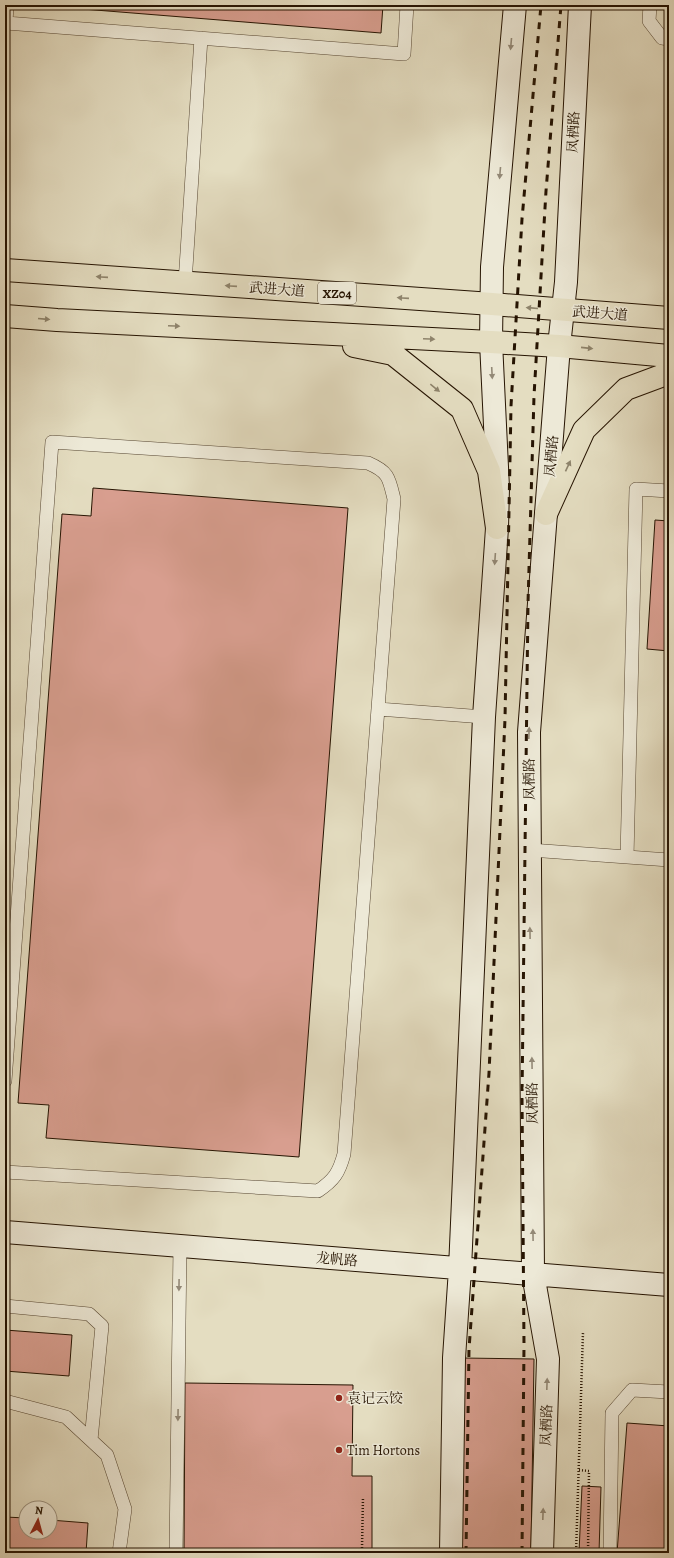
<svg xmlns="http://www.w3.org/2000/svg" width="674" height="1558" font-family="Alegreya,'Noto Serif SC',serif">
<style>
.building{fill:#d89e8f;stroke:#261402}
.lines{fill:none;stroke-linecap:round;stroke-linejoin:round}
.lane-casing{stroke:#564632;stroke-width:14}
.secondary-casing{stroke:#261402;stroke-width:24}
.primary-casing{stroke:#261402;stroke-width:24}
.path{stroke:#261402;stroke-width:2.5;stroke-dasharray:1 2;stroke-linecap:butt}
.lane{stroke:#ede9d7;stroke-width:13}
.secondary{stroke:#ede9d7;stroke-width:22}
.primary{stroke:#e4ddc1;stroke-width:22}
.rail{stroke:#261402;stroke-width:3;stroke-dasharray:7 7;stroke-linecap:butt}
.oneway{fill:#938977}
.oneway2{fill:#8e836b}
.poi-dot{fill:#8f2418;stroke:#ede9d7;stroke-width:1.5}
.labels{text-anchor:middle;stroke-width:3;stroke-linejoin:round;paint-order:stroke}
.shield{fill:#ede9d7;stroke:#625442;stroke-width:1}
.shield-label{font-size:13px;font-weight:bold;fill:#261402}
.street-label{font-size:14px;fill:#261402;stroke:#ede9d7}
.poi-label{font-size:14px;fill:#261402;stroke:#ede9d7;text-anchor:start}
</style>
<rect width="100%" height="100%" fill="#e4ddc1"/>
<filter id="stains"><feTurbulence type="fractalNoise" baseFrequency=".005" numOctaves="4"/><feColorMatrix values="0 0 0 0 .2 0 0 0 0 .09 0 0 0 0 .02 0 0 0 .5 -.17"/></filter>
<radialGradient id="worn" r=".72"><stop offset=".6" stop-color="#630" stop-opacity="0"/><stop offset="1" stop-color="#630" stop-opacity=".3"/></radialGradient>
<path class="building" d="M33 5H383L381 33Z
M93 488 348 508 299 1157 46 1138 49 1105 18 1103 62 514 91 516Z
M655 520 669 521V651L647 649Z
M5 1330 72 1335 69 1376 5 1371Z
M462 1358 534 1359 531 1553H459Z
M185 1383 353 1385 352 1476H372V1553H184Z
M627 1423 669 1426V1553H617Z
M582 1486 601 1487 599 1553H579Z
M5 1517 26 1518V1532H50V1520L88 1523 86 1553H5Z"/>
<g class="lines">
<g class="lane-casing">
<path id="lane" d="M7 5 6 23 404 54 407 5
M650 5 649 21 662 38 669 39
M185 283 201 38
M378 709 484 717
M530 850 669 860
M627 857 636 489 669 491
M5 1081 52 442 368 463C389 472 389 478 394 499L344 1154C339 1173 334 1180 318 1191L5 1172
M5 1306 89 1314 102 1326 91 1440
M5 1401 66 1417 107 1455 125 1509 119 1553
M176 1553 180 1246
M610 1553 612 1413 632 1390 669 1392"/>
</g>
<g class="secondary-casing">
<path id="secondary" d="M5 1232 669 1285
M451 1553 454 1358 460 1269 484 717 497 528 498 488 491 342 492 267 515 5
M542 1553 548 1359 533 1274 529 732 559 346 566 282 580 5"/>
</g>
<g class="primary-casing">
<path id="primary" d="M5 270 492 304 669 318
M5 316 57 320 491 342 559 346 669 356
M354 346 393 354 462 409 489 471 497 528
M546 514 584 430 626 389 669 373"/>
</g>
<path class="path" d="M579 1470 589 1471 588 1553
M362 1548 363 1497
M576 1553 583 1332"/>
<use href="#lane" class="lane"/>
<use href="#secondary" class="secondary"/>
<use href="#primary" class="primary"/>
<path class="rail" d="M466 1553 469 1349 489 1073 505 719 511 406 522 219 541 5
M522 1553 524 1345 522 1096 528 603 534 396 546 191 561 5"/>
</g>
<defs><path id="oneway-solid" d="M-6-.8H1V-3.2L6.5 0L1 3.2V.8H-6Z"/></defs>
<g class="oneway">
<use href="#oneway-solid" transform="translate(511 44) rotate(95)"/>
<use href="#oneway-solid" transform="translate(500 173) rotate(95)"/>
<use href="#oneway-solid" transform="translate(492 373) rotate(87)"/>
<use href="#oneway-solid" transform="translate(495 559) rotate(94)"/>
<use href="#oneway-solid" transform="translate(529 733) rotate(-88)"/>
<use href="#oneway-solid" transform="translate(530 933) rotate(-91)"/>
<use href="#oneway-solid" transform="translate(532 1063) rotate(-91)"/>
<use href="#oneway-solid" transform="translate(533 1235) rotate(-91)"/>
<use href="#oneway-solid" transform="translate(179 1285) rotate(91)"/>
<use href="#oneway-solid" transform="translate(547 1384) rotate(-88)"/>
<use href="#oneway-solid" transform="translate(178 1415) rotate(91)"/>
<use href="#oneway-solid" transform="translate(543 1514) rotate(-88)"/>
</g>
<g class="oneway2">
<use href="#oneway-solid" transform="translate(102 277) rotate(-176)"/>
<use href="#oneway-solid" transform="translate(231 286) rotate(-176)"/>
<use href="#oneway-solid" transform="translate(403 298) rotate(-176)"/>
<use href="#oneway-solid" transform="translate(532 308) rotate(-175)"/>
<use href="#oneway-solid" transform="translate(44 319) rotate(5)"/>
<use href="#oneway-solid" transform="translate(174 326) rotate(3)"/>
<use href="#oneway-solid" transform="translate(429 339) rotate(3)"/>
<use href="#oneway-solid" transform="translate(587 348) rotate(6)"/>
<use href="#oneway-solid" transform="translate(435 388) rotate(39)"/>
<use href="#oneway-solid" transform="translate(568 466) rotate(-65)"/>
</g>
<g class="poi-dot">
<circle cx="339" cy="1398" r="4"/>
<circle cx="339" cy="1450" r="4"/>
</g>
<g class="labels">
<rect class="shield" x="318" y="282" width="38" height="22" rx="3"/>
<g class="shield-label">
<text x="337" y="298">XZ04</text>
</g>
<g class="street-label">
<text transform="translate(573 132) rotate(-87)" y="5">凤栖路</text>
<text transform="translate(277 289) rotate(4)" y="5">武进大道</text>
<text transform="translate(600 313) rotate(4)" y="5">武进大道</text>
<text transform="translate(551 456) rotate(-85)" y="5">凤栖路</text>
<text transform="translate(529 779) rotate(-91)" y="5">凤栖路</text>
<text transform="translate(532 1103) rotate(-91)" y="5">凤栖路</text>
<text transform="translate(337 1259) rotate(5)" y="5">龙帆路</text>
<text transform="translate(546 1425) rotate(-88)" y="5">凤栖路</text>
</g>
<g class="poi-label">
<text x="347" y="1403">袁记云饺</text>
<text x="347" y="1455">Tim Hortons</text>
</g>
</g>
<rect width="674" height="1558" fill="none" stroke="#e4ddc1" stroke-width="20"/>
<rect x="6" y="6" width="662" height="1546" fill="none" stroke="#261402" stroke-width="2"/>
<rect x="10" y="10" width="654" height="1538" fill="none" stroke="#261402"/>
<g transform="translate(38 1520) rotate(6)"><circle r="19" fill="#ede9d7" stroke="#9d9482"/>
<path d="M0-3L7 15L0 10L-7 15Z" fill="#8f2418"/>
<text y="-6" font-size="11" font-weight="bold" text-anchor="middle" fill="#261402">N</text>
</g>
<rect width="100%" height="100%" filter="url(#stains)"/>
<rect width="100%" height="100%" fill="url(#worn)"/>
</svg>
